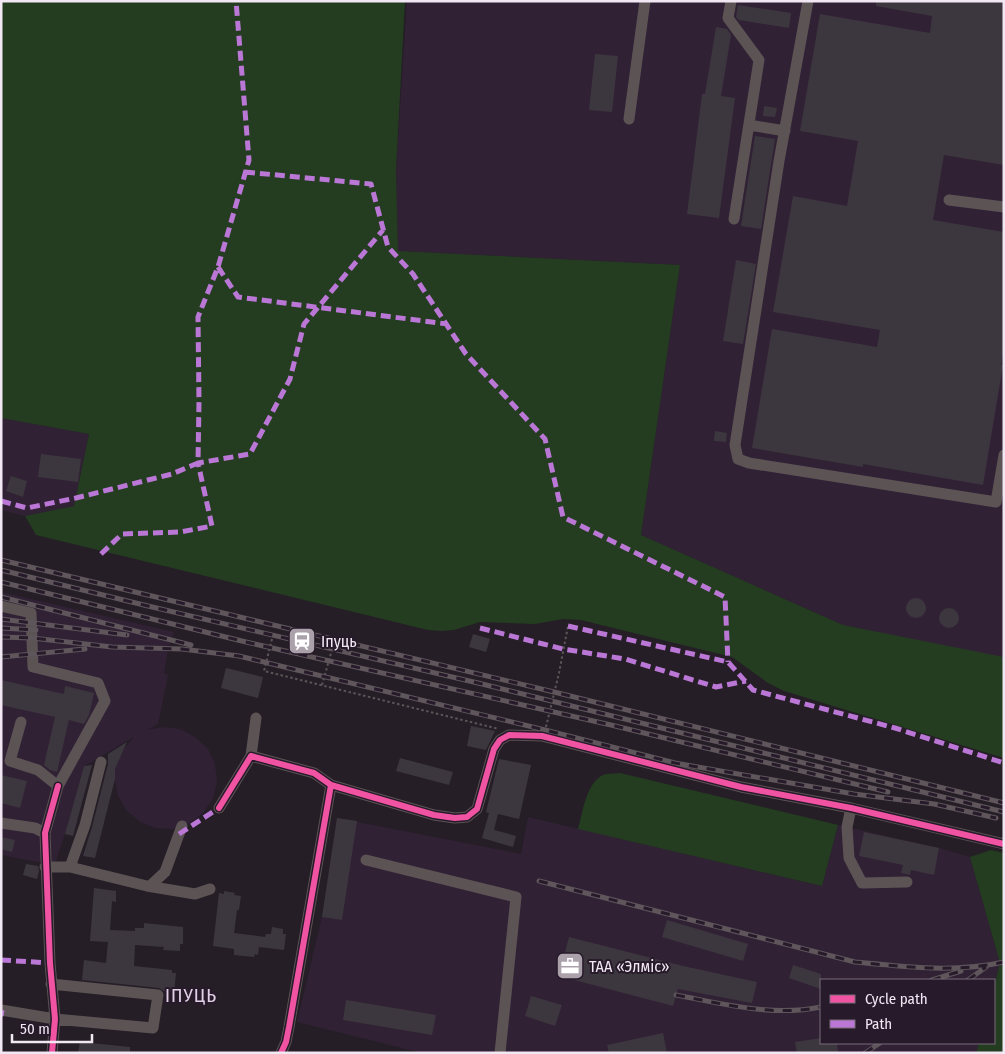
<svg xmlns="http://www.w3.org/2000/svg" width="1005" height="1054" font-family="'Fira Sans Condensed',sans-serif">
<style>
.built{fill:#312135}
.green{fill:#243d21}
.building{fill:#3c373e}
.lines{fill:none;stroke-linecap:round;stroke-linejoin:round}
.path{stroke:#5c5558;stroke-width:2;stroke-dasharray:2.5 2.5;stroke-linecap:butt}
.minor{stroke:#5c5354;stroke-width:11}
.rail-casing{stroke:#5e565b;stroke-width:5}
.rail{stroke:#271a2a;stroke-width:3;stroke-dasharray:9;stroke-linecap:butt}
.quiet{stroke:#ba77d6;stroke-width:5;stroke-dasharray:10 5;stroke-linecap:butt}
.cycleway-casing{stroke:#271a2a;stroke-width:9}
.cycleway{stroke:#f153a3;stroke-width:6}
.labels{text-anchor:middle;stroke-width:4;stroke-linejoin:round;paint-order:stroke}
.poi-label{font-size:16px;fill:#f1e8f3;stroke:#271a2a;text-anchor:start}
.quarter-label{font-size:19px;letter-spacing:1px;fill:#e2d0e6;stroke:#271a2a}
</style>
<rect width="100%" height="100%" fill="#251e26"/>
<path class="built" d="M407 1H1004V659L843 625 641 535 680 265 398 251 396 170Z
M1 418 89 434 74 506 25 516 1 510Z
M1 592 174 632 168 649 164 673 168 675 158 724 147 730 163 727 180 729 195 737 208 749 215 764 217 782 213 798 203 813 190 823 173 829 156 828 140 822 127 811 118 796 115 779V769L123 750 134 737 84 766 65 834 55 864 45 860 38 862 1 855Z
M528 817 822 886 838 825 939 848 970 857 1000 963 994 987V980H821V1043H979L976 1053H422L297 1022 322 917 337 818 521 854Z"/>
<path class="green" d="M1 1H405L396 170 398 251 680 265 641 535 843 625 1004 657V758L784 691 768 683 732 657 601 625 581 620 563 619 535 624 480 622 454 630 441 631 428 630 36 535 25 516 74 506 89 434 1 418Z
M620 773 838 825 822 886 578 829C583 812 586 783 603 775 608 773 615 774 620 773Z
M991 850 1004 853V1053H976L979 1043H994V987L1000 963 970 857Z"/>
<path class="building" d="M876 1H1004V165L944 155 933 220 1004 232V351L1001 365H1003L983 485 863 464V467L752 448 772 329 877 347 880 330 773 312 793 196 847 206 858 141 800 131 820 14 930 33 932 16 876 6Z
M738 5 791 13 789 28 739 20 736 17Z
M716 27 727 29 731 35 721 96 735 98 719 218 687 214 702 94H705Z
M595 54 618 56 612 112 589 110Z
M764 106 777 108 775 117 763 116Z
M755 136 775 139 761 229 741 226Z
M736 260 756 264 743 344 723 341Z
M715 431 727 433 726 442 714 441Z
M41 454 81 459 78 482 38 477Z
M11 476 27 481 23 497 6 491Z
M906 608a10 10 0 1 1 20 0a10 10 0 1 1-20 0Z
M939 618a10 10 0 1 1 20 0a10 10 0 1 1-20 0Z
M473 634 490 639 486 652 469 647Z
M226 668 263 677 258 698 221 688Z
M1 680 64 694 65 686 94 693 89 715 84 724 69 720 57 772 50 770 44 765 55 717 1 705Z
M471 726 495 731 486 750 467 746Z
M127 742 115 769V779L95 858 83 856 92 827 108 764V754Z
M400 758 453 772 449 785 396 771Z
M499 759 531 765 519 819 498 814 494 830 516 836 513 847 482 838 489 813 486 812Z
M92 765 73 836 65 834 84 766Z
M1 775 27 781 20 808 1 803Z
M337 818 357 821 342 920 322 917Z
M864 832 939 848 934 875 911 870 910 875 901 873 903 865 859 856Z
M1 837 15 840 12 852 1 849Z
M26 864 38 866 39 871 37 879 23 875Z
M94 888 116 891V902L112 901 110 930 135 931V928H144V923L183 927V944H180V951L163 950 164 947 135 945 134 966 172 970V973H176L174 993 165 992 159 988 82 980 84 960 106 963 108 942 90 941Z
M224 891 235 893 234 895 241 896 239 910H237L234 933 265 937 266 934H271L272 927 283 929V934H286L284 950 259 947 258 955 255 954 254 957 234 955V949L213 946 219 893 224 894Z
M667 920 748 944 743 961 662 937Z
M569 937 683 966 757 982 752 1003 678 989 673 1006 559 976Z
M793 965 821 974V989L789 978Z
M531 996 562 1005 555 1026 525 1016Z
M346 1000 436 1015 432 1035 343 1020Z
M663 1033 667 1053H609L607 1045Z
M821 1038V1043H837L838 1053H797L795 1042Z
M80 1042 130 1047V1053H78Z"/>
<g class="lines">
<path class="path" d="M272 639 264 671 499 729
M322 685 331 653
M546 727 559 673 568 626"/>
<path class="minor" d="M731 1 728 18 759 60 734 219
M808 1 779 161 735 445 738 459 749 463 996 502 1004 455
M629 119 645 1
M749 125 785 131
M949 200 1004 207
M1 606 31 613 33 667 98 683 105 701 58 786 45 833 50 963 55 1019 52 1053
M21 722 10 761 38 770 58 786
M251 756 256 718
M219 808 251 756 314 773 331 785 434 815 455 818 467 817 477 809 494 749 500 740 509 735 542 736 741 787 851 808 1004 844
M851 808 847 827 849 858 862 883 907 882
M1 823 35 828 45 833
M366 860 516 897 500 1053
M45 867H70L147 886 195 894 210 889
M70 867 85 825 101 762
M150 886 165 872 182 826
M1 1010 55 1019 153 1028 158 995 51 984
M281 1053 286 1042 289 1027 331 785"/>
<g class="rail-casing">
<path id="rail" d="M1 560 554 692 1004 803
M1 570 148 606 478 683 1004 812
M1 582 246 642 611 725 888 792
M1 597 191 645
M1 619 127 635
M1 628 36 630
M1 637 32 638 112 647 182 649 239 656 545 730 675 763 854 794 934 804 996 818
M1 657 85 649
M539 881 855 962C905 967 955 973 1004 962
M932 980 961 971
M968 980 986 967
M676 995C724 1004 772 1017 821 1007
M865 1053 880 1043"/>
</g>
<use href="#rail" class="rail"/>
<path class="quiet" d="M245 172 371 184 388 247 413 274 466 354 545 439 563 517 725 597 728 662
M218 267 238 297 447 324
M1 501 27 508 76 498 172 474 198 463 199 402 198 317 218 267 249 160 236 1
M101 554 122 534 180 532 212 526 198 463 250 454 290 379 304 324 383 230
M568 626 728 662 753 690 895 728 1004 763
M480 628 563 649 625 659 716 687 746 681
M179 834 219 808
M1 960 50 963
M1 1016 2 1010"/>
<g class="cycleway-casing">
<path id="cycleway" d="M219 808 251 756 314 773 331 785 434 815 455 818 467 817 477 809 494 749 500 740 509 735 542 736 741 787 851 808 1004 844
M52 1053 55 1019 50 963 45 833 58 786
M281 1053 286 1042 289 1027 331 785"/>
</g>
<use href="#cycleway" class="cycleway"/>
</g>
<defs>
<g id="station-square" transform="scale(1.4375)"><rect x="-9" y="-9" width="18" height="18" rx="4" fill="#aaa1ab" stroke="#271a2a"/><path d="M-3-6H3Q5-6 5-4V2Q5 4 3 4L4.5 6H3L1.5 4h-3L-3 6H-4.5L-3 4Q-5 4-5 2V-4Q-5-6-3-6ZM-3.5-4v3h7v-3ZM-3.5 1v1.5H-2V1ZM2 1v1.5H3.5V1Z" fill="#fff"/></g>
<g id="office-square" transform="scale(1.4375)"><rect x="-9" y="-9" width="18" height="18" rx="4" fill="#aaa1ab" stroke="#271a2a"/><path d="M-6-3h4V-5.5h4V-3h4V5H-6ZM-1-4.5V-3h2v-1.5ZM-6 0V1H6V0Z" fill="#fff"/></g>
</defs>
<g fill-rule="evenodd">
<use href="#station-square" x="302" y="641"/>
<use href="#office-square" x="570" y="966"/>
</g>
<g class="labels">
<g class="poi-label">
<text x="321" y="647">Іпуць</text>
<text x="589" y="972">ТАА «Элміс»</text>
</g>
<g class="quarter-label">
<text x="191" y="1002">ІПУЦЬ</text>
</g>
</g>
<rect width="1005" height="1054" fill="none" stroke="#f1e8f3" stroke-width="5"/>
<rect x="820" y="979" width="175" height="65" fill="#271a2a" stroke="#786c7a"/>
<rect x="830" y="995" width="25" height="8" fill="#f153a3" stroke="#786c7a"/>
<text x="865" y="1004" font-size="15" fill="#f1e8f3">Cycle path</text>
<rect x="830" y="1020" width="25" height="8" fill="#ba77d6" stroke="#786c7a"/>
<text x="865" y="1029" font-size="15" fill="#f1e8f3">Path</text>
<path d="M12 1034v8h80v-8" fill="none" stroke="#f1e8f3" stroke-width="2.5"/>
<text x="20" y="1034" font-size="15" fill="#f1e8f3" stroke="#271a2a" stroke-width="4" paint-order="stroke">50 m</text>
</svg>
